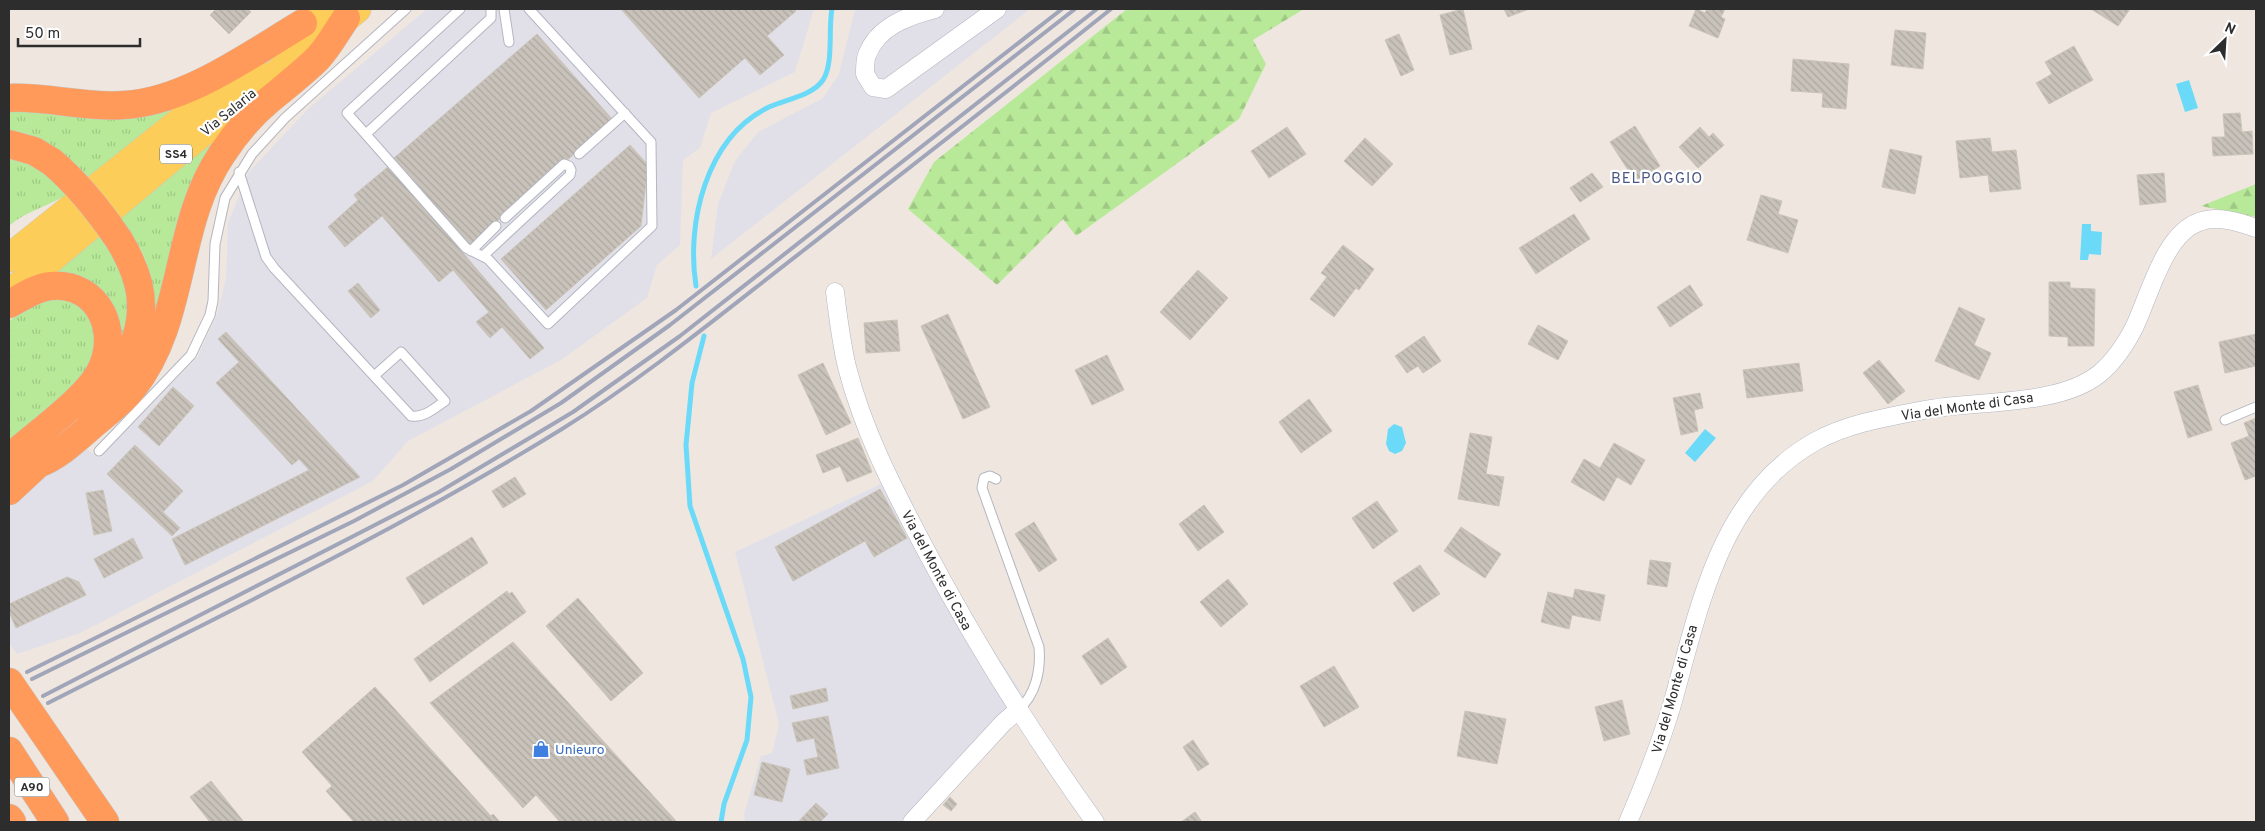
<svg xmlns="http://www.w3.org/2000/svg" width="2265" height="831" font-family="Overpass,sans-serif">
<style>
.industrial{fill:#e1e0e8}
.grass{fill:url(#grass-tufts)}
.forest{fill:url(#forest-firs)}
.water{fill:#6bdaf8}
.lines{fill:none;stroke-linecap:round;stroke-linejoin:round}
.stream{stroke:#6bdaf8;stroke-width:5}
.building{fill:url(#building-back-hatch);stroke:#cbc4b8}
.service-casing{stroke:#b3b6c1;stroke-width:11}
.minor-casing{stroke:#b3b6c1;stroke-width:19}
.primary-casing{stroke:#c8c8c8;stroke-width:29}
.motorway-casing{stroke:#c8c8c8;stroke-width:29}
.service{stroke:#fff;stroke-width:9}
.minor{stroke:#fff;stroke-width:18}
.primary{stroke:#fccd58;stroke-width:28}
.motorway{stroke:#ff9a5a;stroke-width:28}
.rail{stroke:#a1a5b9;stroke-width:4}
.motorway-bridge-casing{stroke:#c8c8c8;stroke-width:29;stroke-linecap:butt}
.motorway-bridge{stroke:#ff9a5a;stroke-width:28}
.labels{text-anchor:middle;stroke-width:4.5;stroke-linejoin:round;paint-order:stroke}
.shield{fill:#fff;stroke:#6c6c6c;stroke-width:1}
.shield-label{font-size:12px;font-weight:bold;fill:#2d2d2d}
.street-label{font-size:14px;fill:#2d2d2d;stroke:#fff}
.shop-label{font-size:14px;fill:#366cbe;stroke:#fff;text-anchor:start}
.neighbourhood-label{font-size:15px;letter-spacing:1px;fill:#495682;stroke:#fff}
</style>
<defs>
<pattern id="grass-tufts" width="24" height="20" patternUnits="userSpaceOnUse" patternTransform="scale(1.25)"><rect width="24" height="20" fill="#b8e998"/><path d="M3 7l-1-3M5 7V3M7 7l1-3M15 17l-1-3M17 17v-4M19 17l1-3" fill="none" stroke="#9ec883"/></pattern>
<pattern id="forest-firs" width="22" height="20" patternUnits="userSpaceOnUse" patternTransform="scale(1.25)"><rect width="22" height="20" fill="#b8e998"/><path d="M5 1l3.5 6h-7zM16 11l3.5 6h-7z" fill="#9ec883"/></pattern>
<pattern id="building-back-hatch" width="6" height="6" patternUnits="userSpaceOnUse" patternTransform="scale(1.25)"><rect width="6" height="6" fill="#c8c2ba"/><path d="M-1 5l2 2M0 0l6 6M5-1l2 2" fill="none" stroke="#aca7a0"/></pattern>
</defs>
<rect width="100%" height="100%" fill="#efe7df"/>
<path class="industrial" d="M427 9H814L795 72 711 113 700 148 683 160 680 245 657 265 647 298 561 360 408 441 373 481 80 633 17 654 9 643V508L56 466 87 449 99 458 197 358 218 312 226 278 228 223 248 173 309 108Z
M855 9H1030L711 259 718 204 735 161 758 132 823 98 839 74Z
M898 476 933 546 981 631 1025 698 906 822H745L744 814 761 756 772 753 779 724 735 552Z"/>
<path class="grass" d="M209 90 88 184 9 138V108Z
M219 134 194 180 177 222 155 343C153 318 154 290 147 265 142 247 130 232 120 218Z
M9 155 26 158 68 194C49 206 26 211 9 226Z
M102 233 136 296 121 341 49 278Z
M50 297 76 303 99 326 89 373 9 449V321L29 306Z"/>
<path class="forest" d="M1127 9H1304L1253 40 1266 64 1239 119 1076 236 1063 219 997 285 908 209 934 162Z
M2256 184V217L2201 206Z"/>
<path class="water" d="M2189 80 2198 108 2185 112 2176 84Z
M2082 224H2091V231L2102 232 2101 255 2089 254 2088 260H2080Z
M1394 424 1402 427 1406 443 1402 451 1395 454 1389 451 1386 444 1388 429Z
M1705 429 1716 438 1695 462 1685 453Z"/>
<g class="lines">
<path class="stream" d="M696 286C686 223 706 137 769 107 786 99 812 96 823 80 834 63 828 29 832 9
M704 336 692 383 686 445 690 506 743 659 751 697 747 740 724 804 721 822"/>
</g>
<path class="building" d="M216 9H248L251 12 229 34 210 15Z
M621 9H793L796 11 767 36 784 55 760 75 745 58 699 98Z
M1463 9 1472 49 1450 55 1440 15Z
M1504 9H1529L1508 17Z
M1696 9 1705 13 1707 9H1725L1721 17 1725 19 1718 38 1689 26Z
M2091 9H2130L2118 26Z
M1895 30 1926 33 1923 69 1891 65Z
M537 34 613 120 470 245 394 158Z
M1399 34 1414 70 1401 76 1385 40Z
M2074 46 2093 80 2049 104 2036 83 2052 74 2045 62Z
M1793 59 1849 64 1846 109 1822 107 1823 93 1791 91Z
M2240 113 2242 132 2252 131 2253 154 2213 156 2212 137H2225L2223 114Z
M1635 126 1660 166 1635 181 1610 142Z
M1287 127 1306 154 1269 178 1251 151Z
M1700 127 1709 137 1713 133 1724 145 1698 168 1679 147Z
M1365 138 1393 164 1372 186 1344 161Z
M1990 138 1992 152 2016 150 2021 189 1990 192 1988 175 1960 178 1956 141Z
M630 145 648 165 641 226 546 310 501 259Z
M1890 149 1922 156 1915 194 1882 187Z
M389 166 544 348 530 359 502 327 490 338 476 322 489 312 453 270 439 282 382 216 345 247 328 227 358 200 354 195Z
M1592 173 1603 187 1580 202 1570 188Z
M2164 173 2166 202 2140 205 2137 175Z
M1761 195 1782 201 1778 214 1798 220 1788 253 1747 240Z
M1574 214 1590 239 1536 274 1519 248Z
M1343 245 1374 269 1359 290 1356 288 1334 317 1310 299 1327 277 1321 273Z
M1198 270 1228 298 1190 340 1160 312Z
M2049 282H2070V288L2095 289 2094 346H2068V337L2049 336Z
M358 283 380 310 371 318 348 291Z
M1690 285 1703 305 1670 327 1657 307Z
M1959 307 1985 319 1974 345 1991 353 1979 380 1935 361Z
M948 314 990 407 963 419 921 326Z
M897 320 900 351 866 353 864 323Z
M1538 325 1568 341 1558 360 1528 344Z
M226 332 360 477 185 565 172 539 309 470 299 459 292 465 216 383 239 362 218 339Z
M2256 334V366L2225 373 2219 342Z
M1424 336 1441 361 1423 373 1418 366 1407 373 1395 356Z
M1107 355 1124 390 1092 405 1075 370Z
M1879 360 1905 391 1888 404 1863 373Z
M823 363 851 423 826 435 798 375Z
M1799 363 1803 391 1747 398 1743 370Z
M2198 385 2212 430 2188 438 2174 392Z
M173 387 194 406 159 446 138 427Z
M1700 393 1703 408 1694 410 1698 431 1681 435 1673 398Z
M1309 399 1332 431 1301 453 1279 422Z
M2256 418V476L2245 480 2231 443 2249 436 2244 423Z
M1470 433 1492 437 1486 474 1504 477 1499 506 1458 499Z
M858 438 872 472 847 482 840 466 823 473 816 455Z
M1614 443 1645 460 1631 485 1617 477 1604 501 1571 482 1584 459 1600 468Z
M135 445 183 491 163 512 180 528 172 536 107 474Z
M515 477 526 494 503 508 492 491Z
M880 489 907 538 874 557 865 541 793 581 775 547Z
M103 490 112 531 94 535 86 493Z
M1377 501 1398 531 1373 549 1352 518Z
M1204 505 1224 532 1198 551 1179 524Z
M1034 522 1057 560 1039 572 1015 534Z
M1461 527 1501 554 1485 578 1444 551Z
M472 537 488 563 423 605 406 578Z
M133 538 143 558 104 578 94 559Z
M1650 560 1671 563 1667 587 1647 584Z
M1420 565 1440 594 1413 612 1393 583Z
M67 577 79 582 86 595 16 628 9 612V604Z
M1228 579 1248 604 1221 627 1200 602Z
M1575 589 1605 595 1600 621 1572 615 1569 629 1541 622 1548 592 1573 598Z
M507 591 509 594 512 592 526 612 430 682 414 659Z
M578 598 643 673 611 701 546 626Z
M1108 638 1127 667 1101 685 1082 656Z
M513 642 677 822H560L536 795 523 808 430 703Z
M1334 666 1359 707 1324 727 1300 686Z
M375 687 491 816 493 814 500 822H354L326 791 332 786 302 752Z
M826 688 828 701 793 709 790 696Z
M1622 700 1630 734 1604 741 1595 707Z
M1465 711 1506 719 1497 764 1457 756Z
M828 716 839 768 807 775 804 760 818 757 814 738 797 742 792 723Z
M1193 740 1209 764 1198 771 1183 747Z
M762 762 790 769 782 802 754 795Z
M211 781 244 822H210L190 797Z
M950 797 957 804 951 811 943 805Z
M816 803 828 814 820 822H798Z
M1195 812 1202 822H1181Z"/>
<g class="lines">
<g class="service-casing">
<path id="service" d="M460 9 347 113 466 248 488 259 548 324 652 226 651 142 529 9
M504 9 509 42
M366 134 491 18V9
M579 154 625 113
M239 172 266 257 274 268 411 416C424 418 435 408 445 401L401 352 374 376
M471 251 496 226
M483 256 570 175 571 170 569 166 564 164 505 218
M2225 420 2256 407
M99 451 191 355 210 315 213 301 215 244 225 198 252 154 285 118 406 9
M996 479 990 476 984 478 982 488 1039 647C1041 670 1036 695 1018 710"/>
</g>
<g class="minor-casing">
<path id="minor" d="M935 9C908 16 878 26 867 55 865 60 865 68 865 74L873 87 886 89 997 9
M835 292C838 317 841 342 847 367 863 430 892 486 922 543 973 640 1031 733 1095 822
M912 822 1003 723 1018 710
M1628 822C1644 785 1659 747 1671 708 1699 611 1718 495 1816 441 1849 423 1888 417 1924 410 1974 400 2058 407 2099 374 2114 362 2125 345 2134 328 2149 297 2164 234 2199 222 2217 215 2239 222 2256 228"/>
</g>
<g class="primary-casing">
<path id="primary" d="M284 39 322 9
M9 258 252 64
M9 294 176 154 357 9"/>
</g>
<g class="motorway-casing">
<path id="motorway" d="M9 98C47 96 85 108 124 105 186 102 251 54 303 23
M9 144 34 151 52 162
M9 304C21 298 36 287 51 286 99 282 121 332 100 372 86 399 34 436 9 458
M89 411C116 386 142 343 141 305 141 282 131 260 119 240
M38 464C61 455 77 438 96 422 108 412 122 402 132 389 187 320 173 226 222 154 235 134 251 115 269 100 286 86 303 73 318 58 329 46 337 31 346 18
M9 491 38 464 48 448
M9 682 105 822
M9 751 55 822
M9 818 12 822"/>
</g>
<use href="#service" class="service"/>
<use href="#minor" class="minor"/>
<use href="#primary" class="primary"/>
<use href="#motorway" class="motorway"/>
<path class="rail" d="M27 672 403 485 531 411 676 310 1062 9
M32 679 354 521 451 469 561 403 670 325 1075 9
M43 696 439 492 573 412 680 336 1097 9
M48 703C221 615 397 531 562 429 647 376 725 311 804 250 906 170 1010 90 1111 9"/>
<g class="motorway-bridge-casing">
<path id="motorway-bridge" d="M52 162C78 184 100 212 119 240"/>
</g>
<use href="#motorway-bridge" class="motorway-bridge"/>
</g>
<defs>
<g id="shop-bare" transform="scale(1.35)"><path d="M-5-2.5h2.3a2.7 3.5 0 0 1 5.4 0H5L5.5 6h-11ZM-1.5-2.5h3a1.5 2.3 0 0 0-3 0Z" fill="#3f7fe0" stroke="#fff" stroke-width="2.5" paint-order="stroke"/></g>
</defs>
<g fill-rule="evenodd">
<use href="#shop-bare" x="541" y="749"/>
</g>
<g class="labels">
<g class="shield">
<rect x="160" y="144.5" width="32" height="19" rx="4"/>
<rect x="14.5" y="777.5" width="35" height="19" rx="4"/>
</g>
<g class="shield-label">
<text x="176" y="158">SS4</text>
<text x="32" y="791">A90</text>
</g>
<g class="street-label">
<text transform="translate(228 112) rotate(-39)" y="5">Via Salaria</text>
<text transform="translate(1967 406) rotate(-8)" y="5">Via del Monte di Casa</text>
<text transform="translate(937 570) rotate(62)" y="5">Via del Monte di Casa</text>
<text transform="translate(1674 689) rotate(-74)" y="5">Via del Monte di Casa</text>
</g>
<g class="shop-label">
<text x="555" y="754">Unieuro</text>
</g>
<g class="neighbourhood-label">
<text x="1657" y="183">BELPOGGIO</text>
</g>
</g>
<rect width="2265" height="831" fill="none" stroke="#2d2d2d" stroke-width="20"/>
<g transform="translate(2225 40) rotate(25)" stroke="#ffffff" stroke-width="4" paint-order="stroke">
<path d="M0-4L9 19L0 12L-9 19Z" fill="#2d2d2d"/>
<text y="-8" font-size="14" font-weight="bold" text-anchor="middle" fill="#2d2d2d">N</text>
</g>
<path d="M18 38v8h122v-8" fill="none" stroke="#2d2d2d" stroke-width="2.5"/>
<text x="25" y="38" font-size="15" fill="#2d2d2d" stroke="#ffffff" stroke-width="4" paint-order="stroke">50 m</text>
</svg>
